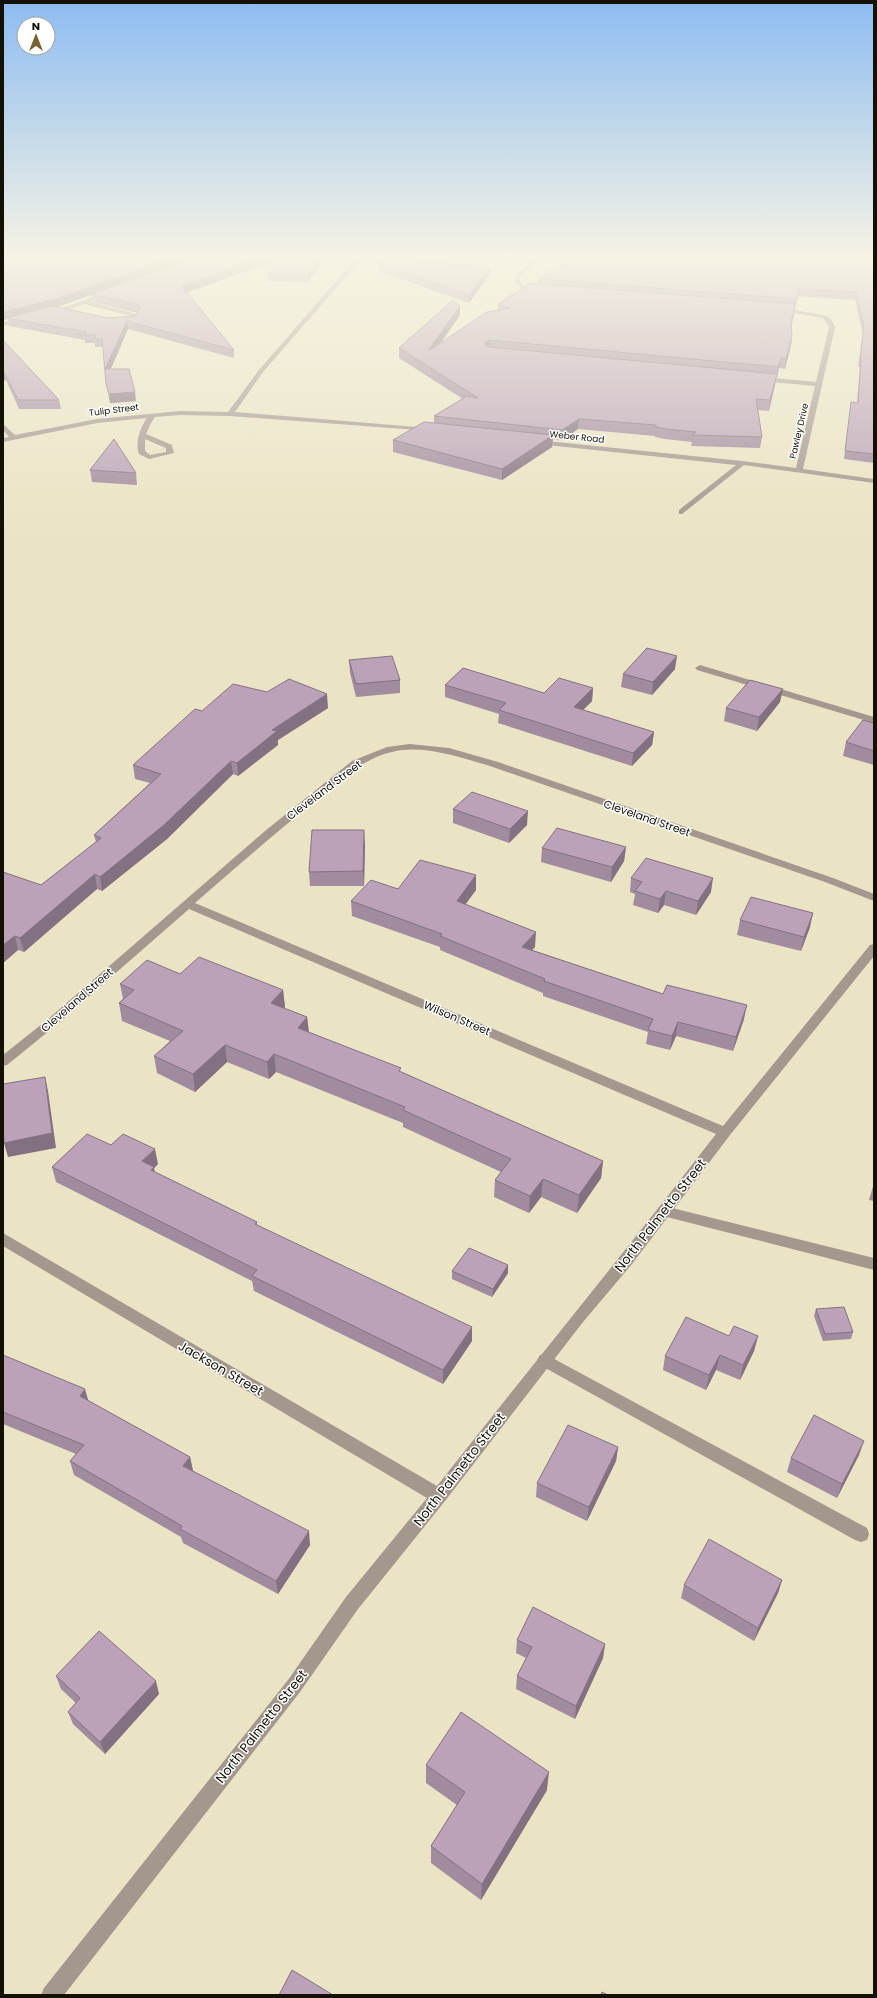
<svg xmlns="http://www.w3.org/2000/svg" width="877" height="1998" font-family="Poppins,sans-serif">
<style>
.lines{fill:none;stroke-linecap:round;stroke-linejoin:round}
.lane{fill:#a3978e;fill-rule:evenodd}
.street{fill:#a3978e;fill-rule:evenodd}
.wall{fill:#a18b9f;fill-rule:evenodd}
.shaded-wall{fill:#837182}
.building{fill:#bba2b9;stroke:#837182}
.labels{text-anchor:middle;stroke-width:3;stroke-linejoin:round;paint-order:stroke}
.far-street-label{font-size:9px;fill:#131106;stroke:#fff}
.street-label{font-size:11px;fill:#131106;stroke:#fff}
.near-street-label{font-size:13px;fill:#131106;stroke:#fff}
</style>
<rect width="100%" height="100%" fill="#eae4c4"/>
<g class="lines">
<path class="lane" d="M700 665 874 717V723L697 670 695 668Z
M664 1206 874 1258V1270L659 1215 657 1211 659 1207Z
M545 1354 867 1528 869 1534 867 1540 861 1542 855 1540 540 1365 537 1360 540 1355Z"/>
<path class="street" d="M358 256H364L263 372 235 412 429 428 431 429V431L230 416 180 415 155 417 151 423 146 434 172 445 174 453 149 459 139 454C135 442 140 428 147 418L97 423 3 442V438L9 437 3 430V424L15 435 97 419 180 411 228 412 259 370ZM145 439 166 448V452L150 455 145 451Z
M535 256H541L520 278V282L526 287 541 289 539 292 522 289 514 282 515 277Z
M107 292 109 295 90 302 140 315 136 323 129 325 126 323 132 321 134 317 84 304 51 315 46 314Z
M779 307 827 316 831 319 835 327 803 469 874 479V483L744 465 682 514H679V510L736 465 537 444 533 442 537 440 742 461 796 468 815 386 761 381 758 379 761 377 816 382 829 327 823 318 777 310 776 309Z
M23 318 26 320 25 321 3 326V322Z
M410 744 449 748 498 762 833 878 874 894V901L825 882 490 766C461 758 423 744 392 752 361 759 337 783 314 802 273 835 234 869 195 903L723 1126 870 945 874 944V956L730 1135 632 1264 583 1322 445 1501 358 1609 300 1692 64 1995H41L44 1988 288 1680 346 1597 427 1498 3 1246V1233L437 1486C530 1368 625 1252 716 1134L189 909 55 1026 7 1065 3 1066V1055L47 1020 265 831 352 761 387 747Z"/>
</g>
<path class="wall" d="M3 256H326L308 282 268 281V274L279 259 187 292 234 350V358L128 329 110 369 136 401 110 403 106 383 103 347H95V343H85V340L9 326 8 319 3 320ZM92 294 93 302 137 313 135 316 108 318 55 307Z
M384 256H422L419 262 490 267 489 275 469 303 378 271V263Z
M557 256H874V463L844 459 851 402 857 403 860 367H858L863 334 855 300 798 296 792 325 791 345 785 369 779 368 777 377H776L775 384 769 411 758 410 762 437 760 448 691 446 692 442 665 439 655 437V436L578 429 562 440 553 439 552 447 502 480 393 452V440L434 423V416L463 399 399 358V348L460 306V315L441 342 498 310V304L538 284V279L570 258H558Z
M3 340 59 400 61 409H19L6 380 3 381Z
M90 470 136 473 137 485 92 482Z
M349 660 400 680V693L356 697 350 673Z
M675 669 652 695 621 687 623 674Z
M445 685 544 693 593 688 592 701 583 710 654 732 652 745 632 766 498 723 499 714 445 697Z
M780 702 757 731 724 721 726 708Z
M328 708 278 740V745L238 776 233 774 167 839 102 891 97 889 24 952 18 950 3 963V872L41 885 96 842 94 835 150 783 135 779 133 765 202 711Z
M874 723V765L843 756 846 742Z
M453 809 527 825 509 843 453 823Z
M365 844 364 886H310L309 872Z
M626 847 624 861 611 882 541 862 542 848Z
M476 875V890L465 904 535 947 532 950 663 994 744 1019 733 1051 676 1036 670 1050 646 1044 648 1032 543 996V993L440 950V947L352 916 351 901 398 889Z
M631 878 711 892 696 915 664 905 658 913 633 905 635 894 630 892Z
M740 920 810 927 801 951 737 935Z
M180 974 283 990 285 1007 284 1008 307 1017 309 1032 401 1072 603 1161 601 1178 577 1213 541 1197 529 1213 494 1197 495 1180 501 1172 403 1127V1123L276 1072 269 1079 227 1062 195 1092 157 1073 154 1056 170 1041 122 1021 119 1003 123 999 120 984Z
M111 1145 158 1164 154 1168 155 1172 257 1222V1225L472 1341 443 1384 254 1291 252 1281 56 1182 52 1167Z
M874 1183V1201L869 1200Z
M508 1265V1273L492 1297 452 1279V1271Z
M816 1309 853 1332 851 1339 823 1341 814 1316Z
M729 1336H758L754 1351 740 1380 716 1370 706 1390 663 1370 665 1356Z
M3 1355 89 1401 190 1457 193 1471 310 1545 278 1594 183 1543 181 1537 74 1475 70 1461 76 1454 3 1424Z
M618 1447 616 1461 587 1521 536 1497 537 1483Z
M859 1455 837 1498 787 1472 791 1458Z
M782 1580 778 1593 754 1641 681 1598 684 1585Z
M517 1640 605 1644 603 1658 575 1719 516 1689 517 1676 526 1658 516 1653Z
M56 1676 159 1694 105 1754 73 1724 68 1712 76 1703 61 1689Z
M426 1765 547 1790 481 1900 431 1863V1846L457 1805 426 1783Z"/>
<path class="shaded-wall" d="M179 256H202L54 308 7 318 8 319 3 320V312Z
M267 256H288L183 294 182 286Z
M320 256H326L308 282V274Z
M418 256H422L415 269V261Z
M490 267 489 275 469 303V295Z
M460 306V315L428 361V351Z
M127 321 128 329 107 378 105 369Z
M792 336 791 345 785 369 786 359Z
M489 340V350L485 352V342Z
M781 358 779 368 777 377 778 367Z
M3 372H4L6 380 3 381Z
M777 374 775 384 769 411 770 400Z
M135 392 136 401 110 403 109 394Z
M579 419 578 429 562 440V430Z
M553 435 552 447 502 480V469Z
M677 656 675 669 652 695 653 682Z
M593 688 592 701 573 720 574 707Z
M783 689 780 702 757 731 759 717Z
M327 694 328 708 278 740V745L238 776 237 763 272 730Z
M654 732 652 745 632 766 633 753Z
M231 761 233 774 167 839 102 891 100 877Z
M528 811 527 825 509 843 510 829Z
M364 830 365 844 364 886 363 871Z
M626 847 624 861 611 882 612 867Z
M95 874 97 889 24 952 20 938Z
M476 875V890L457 916V901Z
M713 878 711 892 696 915 698 901Z
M666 891 664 905 658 913 660 899Z
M813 913 810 927 801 951 804 937Z
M536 932 535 947 521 961 522 947Z
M15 936 18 950 3 963V945Z
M283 990 285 1007 272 1021 271 1003Z
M747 1005 744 1019 733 1051 736 1037Z
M307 1017 309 1034 298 1028Z
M678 1022 676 1036 670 1050 672 1036Z
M225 1045 227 1062 195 1092 193 1074Z
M274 1054 276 1072 269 1079 267 1062Z
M45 1077 48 1091 56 1148 8 1157 4 1143Z
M155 1149 158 1164 154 1168 156 1182 142 1161Z
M603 1161 601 1178 577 1213 579 1195Z
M543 1179 541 1197 529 1213 530 1196Z
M508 1265V1273L492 1297 493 1289Z
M472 1327V1341L443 1384V1370Z
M758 1336 754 1351 740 1380 743 1365Z
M720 1355 716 1370 706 1390 709 1375Z
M85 1389 89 1403 80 1396Z
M864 1441 859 1455 837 1498 842 1484Z
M618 1447 616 1461 587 1521 589 1507Z
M190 1457 193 1471 186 1480 183 1466Z
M309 1531 310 1545 278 1594 276 1581Z
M782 1580 778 1593 754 1641 758 1628Z
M605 1644 603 1658 575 1719 576 1706Z
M156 1681 159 1694 105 1754 100 1742Z
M549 1772 547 1790 481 1900 482 1884Z"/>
<path class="building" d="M3 256H179L52 300 3 312Z
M197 256H267L182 286 234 350 127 321 105 369H129L135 392 109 394 106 383 102 339H94L96 335H84L86 332 7 318 53 306 108 318 135 316 140 308 139 305 92 294Z
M282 256H320L308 274H268Z
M384 256H418L415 261 490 267 469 295 378 263Z
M574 256H874V454L845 451 851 402 858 403 861 359H860L864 326 856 292 799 289 797 299 538 279Z
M531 283 795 304 791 323 792 336 786 359 781 358 778 367 489 340 485 342V344L489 347 777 374 770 400 756 399 762 437 692 435 696 432 666 429 656 427V425L579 419 562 430 434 416 467 396 478 398 399 348 453 300 460 306 428 351 487 312 510 308 498 304Z
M3 340 59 400H18L4 372H3Z
M424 422 553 435 502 469 393 440Z
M114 439 136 473 90 470Z
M647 648 677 656 653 682 623 674Z
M392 656 400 680 356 684 349 660Z
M463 668 544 693 559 678 593 688 574 707 654 732 633 753 499 710 506 703 445 685Z
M289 679 327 694 272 730 277 731 237 763 231 761 164 825 100 877 95 874 20 938 15 936 3 945V872L41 885 101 838 94 835 161 774 133 765 195 709 202 711 233 684 267 692Z
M750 680 783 689 759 717 726 708Z
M863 720 874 723V751L846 742Z
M472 792 528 811 510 829 453 809Z
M557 828 626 847 612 867 542 848Z
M312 830H364L363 871 309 872Z
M646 858 713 878 698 901 666 891 660 899 635 891 642 882 631 878Z
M420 860 476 875 457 901 536 932 522 947 663 994 667 985 747 1005 736 1037 678 1022 672 1036 648 1030 653 1019 544 981 545 979 440 936 442 934 351 901 371 880 398 889Z
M751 897 813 913 804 937 740 920Z
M199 957 283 990 271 1003 307 1017 298 1028 401 1068 399 1071 603 1161 579 1195 543 1179 530 1196 495 1180 511 1159 403 1110 405 1107 274 1054 267 1062 225 1045 193 1074 154 1056 183 1031 119 1003 134 990 120 984 147 960 180 974Z
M45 1077 52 1133 4 1143 3 1130V1084Z
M87 1134 111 1145 123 1134 155 1149 142 1161 154 1167 151 1170 257 1222 255 1224 472 1327 443 1370 252 1276 257 1270 52 1167Z
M469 1248 508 1265 493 1289 452 1271Z
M844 1307 853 1332 825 1334 816 1309Z
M686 1317 729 1336 734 1326 758 1336 743 1365 720 1355 709 1375 665 1356Z
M3 1355 85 1389 80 1396 190 1457 183 1466 309 1531 276 1581 180 1529 182 1526 70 1461 84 1445 3 1412Z
M814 1415 864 1441 842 1484 791 1458Z
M568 1425 618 1447 589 1507 537 1483Z
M709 1539 782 1580 758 1628 684 1585Z
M533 1607 605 1644 576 1706 517 1676 532 1647 517 1640Z
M99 1631 156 1681 100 1742 68 1712 80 1698 56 1676Z
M461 1712 549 1772 482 1884 431 1846 465 1792 426 1765Z
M292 1970 333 1995H279Z
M602 1992 608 1995H601Z"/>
<linearGradient id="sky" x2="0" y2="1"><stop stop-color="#8dbcf1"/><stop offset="0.48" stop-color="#f6f3e4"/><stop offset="1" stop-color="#f6f3e4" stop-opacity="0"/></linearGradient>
<rect width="877" height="535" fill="url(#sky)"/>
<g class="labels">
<g class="far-street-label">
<text transform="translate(114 410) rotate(-7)" y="3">Tulip Street</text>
<text transform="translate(799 431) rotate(-77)" y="3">Pawley Drive</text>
<text transform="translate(577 437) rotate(6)" y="3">Weber Road</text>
</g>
<g class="street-label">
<text transform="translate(324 790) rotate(-37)" y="4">Cleveland Street</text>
<text transform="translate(647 818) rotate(19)" y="4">Cleveland Street</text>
<text transform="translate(77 1000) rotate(-41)" y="4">Cleveland Street</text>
<text transform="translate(457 1018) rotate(23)" y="4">Wilson Street</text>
</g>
<g class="near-street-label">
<text transform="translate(660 1215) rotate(-52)" y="5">North Palmetto Street</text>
<text transform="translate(221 1368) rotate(30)" y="5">Jackson Street</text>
<text transform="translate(459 1469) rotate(-52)" y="5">North Palmetto Street</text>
<text transform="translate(261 1726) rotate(-52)" y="5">North Palmetto Street</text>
</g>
</g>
<rect width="877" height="1998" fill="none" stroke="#131106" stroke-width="8"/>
<g transform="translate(36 36)"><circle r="19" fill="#ffffff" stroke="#a1a09b"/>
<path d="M0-3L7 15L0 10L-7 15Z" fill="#786232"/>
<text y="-6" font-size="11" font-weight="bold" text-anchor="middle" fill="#131106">N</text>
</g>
</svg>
